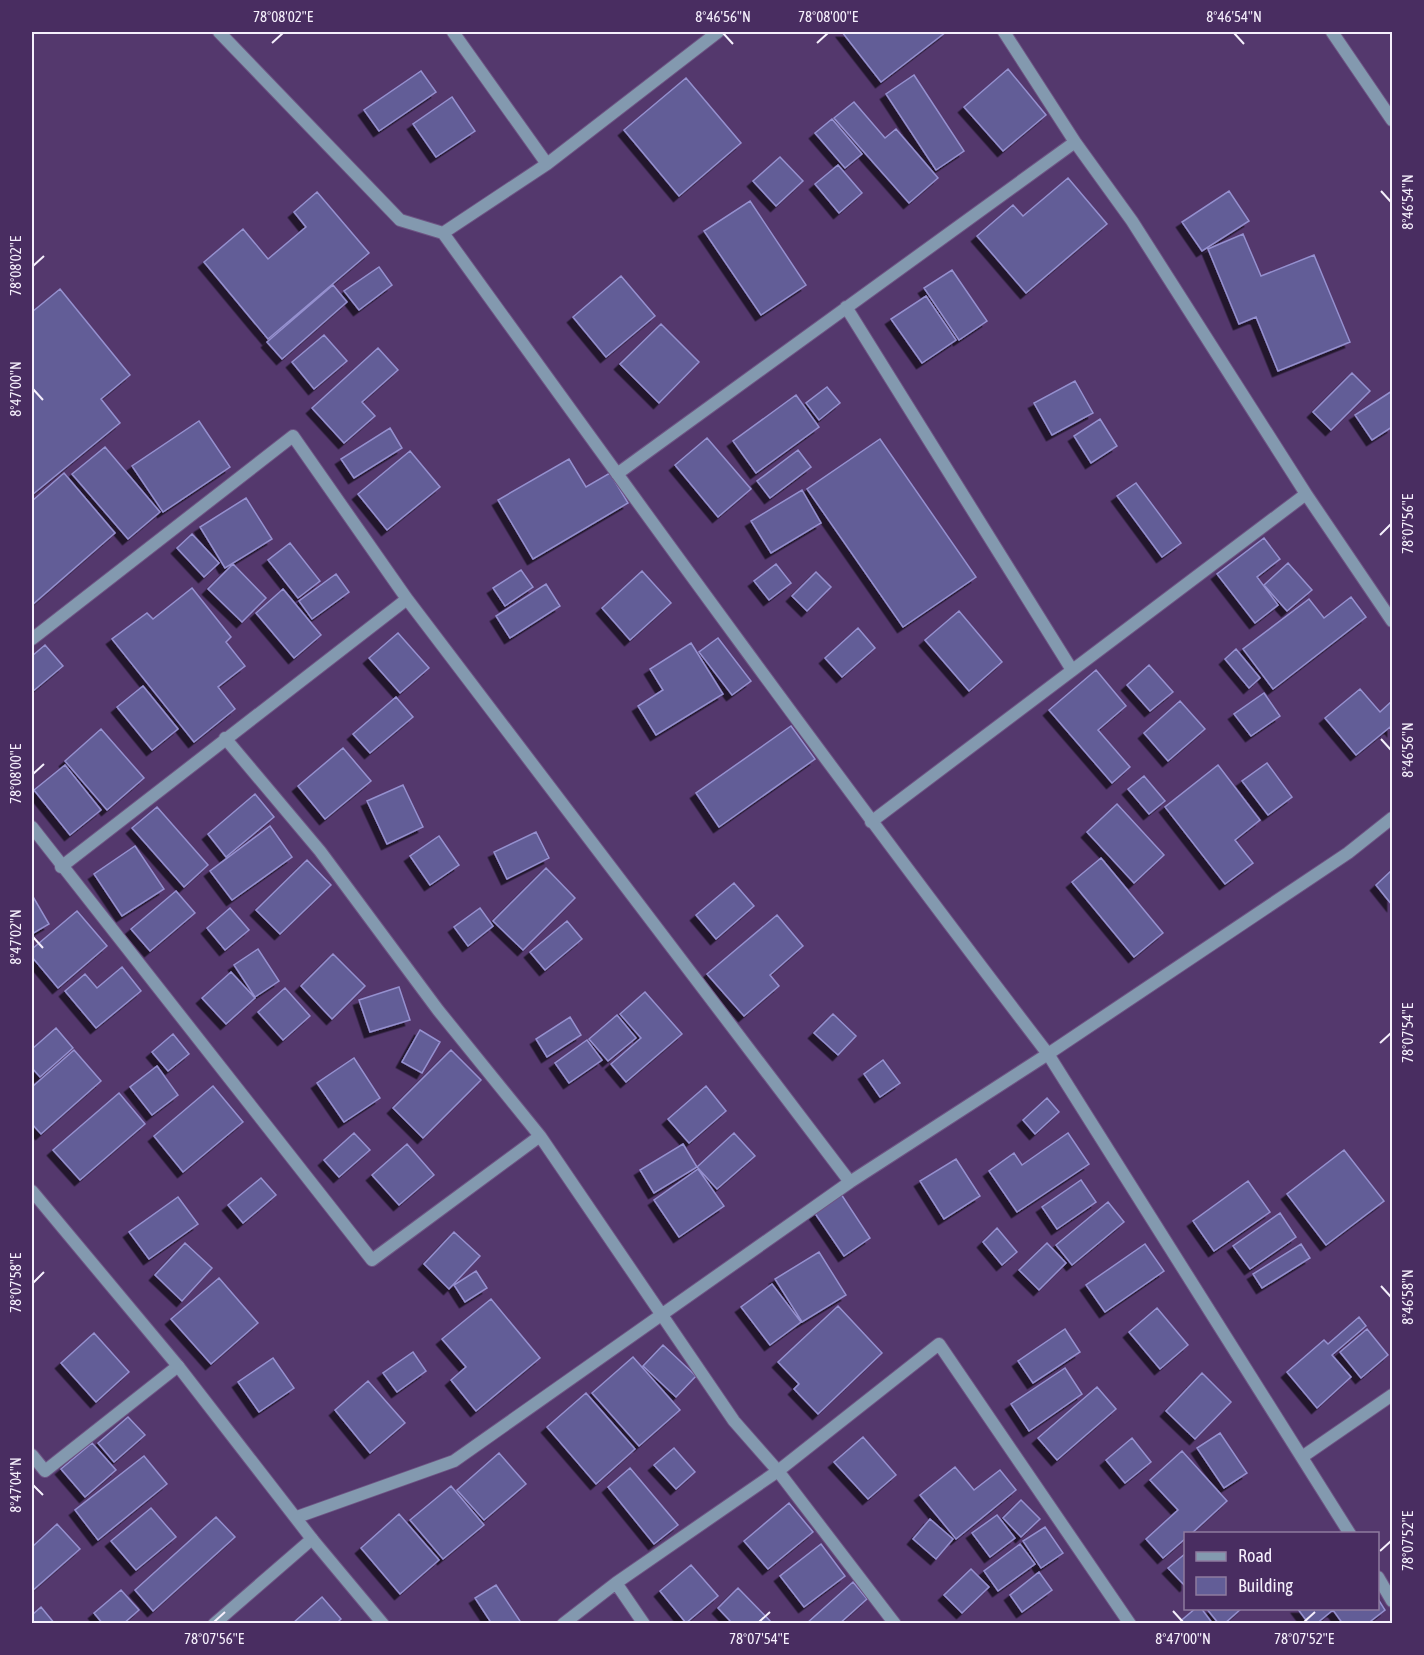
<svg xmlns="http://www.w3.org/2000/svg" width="1424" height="1655" font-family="'Asap Condensed',sans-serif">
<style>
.building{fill:#625d97;stroke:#9590cf;stroke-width:1.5;filter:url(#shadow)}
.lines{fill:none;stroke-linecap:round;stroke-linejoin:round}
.minor-casing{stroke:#6e5584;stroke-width:14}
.tertiary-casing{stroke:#6e5584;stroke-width:14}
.minor{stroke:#8399af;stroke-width:12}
.tertiary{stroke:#8399af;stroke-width:12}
.ticks{fill:none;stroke:#f5effc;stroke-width:2}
.neatline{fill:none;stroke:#f5effc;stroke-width:2}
.ticks-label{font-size:15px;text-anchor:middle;fill:#f5effc}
</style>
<defs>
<filter id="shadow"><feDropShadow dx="-5.5" dy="5.5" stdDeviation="0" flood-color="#0009"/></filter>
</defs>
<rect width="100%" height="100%" fill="#54386d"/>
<path class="building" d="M842 32H946L881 82Z
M1008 69 1046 115 1003 151 964 107Z
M421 71 436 92 379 131 364 110Z
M914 75 964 151 936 170 886 94Z
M686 78 741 143 679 196 624 130Z
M452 97 475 131 436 157 413 124Z
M854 102 885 138 896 129 938 178 909 203 834 118Z
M832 119 862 154 845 168 815 133Z
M780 157 803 181 776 206 753 181Z
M838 165 862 193 839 213 815 184Z
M1068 178 1107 224 1026 293 977 236 1013 205 1023 216Z
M1229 191 1249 221 1202 251 1182 222Z
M317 192 369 253 268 339 204 262 243 229 268 259 306 227 294 212Z
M750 201 806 285 761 315 704 231Z
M1243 234 1261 276 1314 255 1350 342 1278 371 1256 317 1239 324 1208 249Z
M379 267 392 285 359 310 344 291Z
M952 270 987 321 959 340 924 288Z
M621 276 655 316 606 357 573 317Z
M333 285 347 302 282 359 267 342Z
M60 289 130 375 101 399 120 423 32 495V312Z
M926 296 956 340 922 363 891 319Z
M661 324 699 362 659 403 620 364Z
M324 335 347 361 314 389 292 362Z
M378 348 398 370 362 402 375 416 344 443 312 408Z
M1352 373 1370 391 1331 430 1313 412Z
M1075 381 1093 413 1052 435 1034 403Z
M827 387 840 403 819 420 806 403Z
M1392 391V427L1372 440 1355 415Z
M796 395 819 427 756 473 733 441Z
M1100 419 1117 446 1091 463 1074 436Z
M199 421 230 467 163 512 132 466Z
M390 428 402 448 354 478 341 459Z
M707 438 751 489 718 517 675 465Z
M880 439 976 577 903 627 807 489Z
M105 447 160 512 128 539 72 474Z
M798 450 811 467 770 498 757 481Z
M410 451 440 487 387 530 358 494Z
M569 459 586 487 610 473 628 503 533 559 498 500Z
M64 473 115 533 32 605V501Z
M1136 483 1181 543 1162 557 1117 496Z
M802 490 821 523 771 553 751 521Z
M246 498 272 539 225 568 200 527Z
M192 534 219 563 204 577 177 548Z
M1264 538 1280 559 1257 577 1278 605 1255 623 1217 574Z
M290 543 320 581 298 598 268 560Z
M1288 563 1312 590 1287 611 1264 585Z
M233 564 266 598 242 622 208 589Z
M776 564 791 583 769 600 754 581Z
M521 570 533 587 505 606 493 588Z
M642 571 671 603 630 640 602 608Z
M816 572 831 587 807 611 792 596Z
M336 574 349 592 312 619 299 601Z
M546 584 560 606 510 638 496 616Z
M192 588 231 637 226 642 245 666 218 687 235 709 194 742 112 639 147 613 153 619Z
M283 589 321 635 294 658 256 613Z
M1351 597 1366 617 1273 689 1243 649 1309 599 1324 618Z
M959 611 1002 662 969 691 925 640Z
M858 628 875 648 842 677 825 658Z
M398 633 429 668 400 693 369 658Z
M718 638 751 681 732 695 699 652Z
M691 643 723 694 656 735 638 706 663 690 650 669Z
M45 645 63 666 32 692V656Z
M1236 649 1260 678 1249 688 1225 659Z
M1149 665 1173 692 1150 711 1127 685Z
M1096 670 1126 706 1098 730 1130 767 1112 783 1049 710Z
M143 686 178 729 152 750 117 707Z
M1360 689 1380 712 1392 701V730L1390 727 1356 755 1325 718Z
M1264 693 1280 716 1251 736 1234 714Z
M396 697 413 717 370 753 353 734Z
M1180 701 1205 729 1168 761 1144 733Z
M791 726 815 759 719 827 696 793Z
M101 729 144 778 107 810 65 761Z
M343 748 371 781 325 819 298 786Z
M1267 763 1292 797 1268 815 1242 781Z
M65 765 101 810 70 835 34 790Z
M1218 765 1260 820 1235 840 1253 863 1225 884 1165 807Z
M1144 776 1165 801 1149 814 1128 789Z
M403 785 423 827 387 844 367 801Z
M255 794 274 817 226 857 208 834Z
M1117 804 1164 855 1134 883 1087 832Z
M157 807 208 865 184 887 132 828Z
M270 826 292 857 232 900 210 871Z
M536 832 549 858 507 879 494 852Z
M439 836 459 865 430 885 410 856Z
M135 846 164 889 122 916 94 874Z
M1101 858 1163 933 1134 957 1072 882Z
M307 860 331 885 280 934 256 910Z
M546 868 575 898 523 950 493 921Z
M1392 870V905L1376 885Z
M734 883 754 906 716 939 696 915Z
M176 891 195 913 150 951 131 929Z
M32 895 49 924 32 934Z
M230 908 249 930 225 950 207 928Z
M480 908 493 926 468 946 454 927Z
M77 911 107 946 58 988 32 957V949Z
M777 915 803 946 770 975 779 986 744 1016 707 974Z
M567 921 582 939 545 970 530 952Z
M258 949 279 981 255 997 234 965Z
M333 954 365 986 332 1019 301 986Z
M122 967 141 991 96 1028 65 991 85 974 97 988Z
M231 972 255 998 226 1024 202 998Z
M399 987 410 1020 370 1032 359 1000Z
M285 988 310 1016 283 1040 258 1012Z
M645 992 682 1034 626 1082 611 1064 641 1038 620 1014Z
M833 1014 856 1036 838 1055 814 1033Z
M617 1015 636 1038 608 1061 589 1039Z
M570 1017 581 1035 547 1057 536 1039Z
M56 1028 73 1048 40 1077 32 1068V1049Z
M420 1030 440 1042 422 1073 402 1062Z
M173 1034 189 1054 168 1071 152 1052Z
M587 1040 602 1060 569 1083 555 1063Z
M74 1050 101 1081 41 1134 32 1124V1087Z
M451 1050 481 1080 423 1138 393 1108Z
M354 1058 380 1098 344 1122 317 1083Z
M883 1060 900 1083 880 1097 864 1074Z
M157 1066 178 1095 152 1115 130 1087Z
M213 1086 243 1122 183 1172 154 1136Z
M706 1086 726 1111 689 1143 668 1119Z
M119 1093 145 1124 80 1180 53 1150Z
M1047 1098 1059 1112 1035 1134 1023 1120Z
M354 1133 370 1150 339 1177 324 1160Z
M734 1133 755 1156 717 1189 697 1167Z
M1068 1133 1089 1164 1017 1212 989 1171 1014 1153 1022 1165Z
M407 1144 434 1175 399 1205 372 1175Z
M683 1144 697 1167 654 1193 640 1170Z
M1344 1150 1384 1201 1326 1245 1287 1194Z
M956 1159 980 1196 944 1219 920 1181Z
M698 1169 724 1206 679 1237 654 1200Z
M261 1178 276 1195 243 1223 228 1205Z
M1081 1180 1096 1202 1057 1229 1042 1207Z
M1248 1181 1270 1212 1214 1251 1193 1221Z
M841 1194 870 1238 844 1256 814 1212Z
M178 1197 198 1224 149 1259 129 1232Z
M1108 1202 1124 1222 1072 1265 1056 1245Z
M1280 1213 1296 1237 1250 1269 1233 1246Z
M997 1228 1017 1252 1002 1265 983 1242Z
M454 1232 480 1256 449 1289 424 1264Z
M185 1243 212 1268 182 1301 155 1275Z
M1047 1243 1066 1263 1039 1290 1019 1270Z
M1145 1244 1164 1271 1105 1312 1086 1285Z
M1301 1244 1310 1258 1262 1288 1253 1274Z
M819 1252 846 1295 802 1322 775 1279Z
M476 1271 487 1288 465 1302 454 1285Z
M219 1278 258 1323 211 1364 171 1319Z
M772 1284 801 1322 770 1345 741 1307Z
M491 1299 540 1358 476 1411 451 1380 466 1367 442 1339Z
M838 1306 882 1353 818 1414 794 1389 799 1384 778 1362Z
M1157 1308 1188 1345 1160 1369 1129 1332Z
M1359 1317 1366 1326 1332 1355 1351 1377 1317 1408 1287 1372 1324 1340 1328 1344Z
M1065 1329 1080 1352 1033 1383 1018 1361Z
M1367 1329 1388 1355 1361 1378 1340 1352Z
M94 1333 129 1372 96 1402 61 1363Z
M663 1345 696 1376 676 1397 643 1366Z
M413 1352 426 1371 397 1392 383 1373Z
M633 1357 680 1410 639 1446 592 1393Z
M273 1358 294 1388 259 1412 238 1382Z
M1065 1368 1082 1394 1029 1431 1011 1404Z
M1202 1373 1231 1402 1195 1439 1166 1411Z
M368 1381 405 1423 370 1453 335 1410Z
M1097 1387 1116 1409 1057 1460 1038 1438Z
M586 1393 635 1449 596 1484 547 1427Z
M128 1417 145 1435 114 1462 98 1443Z
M1220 1433 1247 1473 1224 1488 1197 1448Z
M863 1437 896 1475 868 1499 834 1462Z
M1132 1438 1151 1462 1125 1483 1106 1460Z
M92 1443 116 1470 85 1497 61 1469Z
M674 1448 695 1472 676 1489 654 1465Z
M1182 1451 1227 1501 1191 1534H1186V1538L1163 1558 1146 1539 1178 1510 1150 1480Z
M499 1453 526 1484 484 1520 457 1490Z
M144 1456 167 1484 98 1540 75 1510Z
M955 1467 974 1490 1000 1470 1016 1490 956 1539 920 1495Z
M630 1468 678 1525 654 1544 608 1487Z
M451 1486 484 1525 443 1559 410 1520Z
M1021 1500 1040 1519 1021 1537 1003 1518Z
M789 1503 813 1532 768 1569 744 1541Z
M151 1508 176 1537 136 1570 111 1541Z
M399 1514 439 1560 400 1594 361 1548Z
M997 1515 1015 1538 990 1557 972 1533Z
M216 1517 235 1537 153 1611 135 1590Z
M930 1519 953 1539 936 1559 913 1539Z
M57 1524 80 1549 32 1591V1547Z
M1045 1527 1063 1553 1041 1568 1023 1541Z
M821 1544 845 1576 804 1607 780 1576Z
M1020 1544 1035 1564 998 1591 984 1571Z
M1186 1553V1585L1185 1586 1168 1568Z
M691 1565 718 1596 686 1623 660 1591Z
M971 1569 989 1587 962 1613 944 1595Z
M1039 1572 1052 1590 1022 1612 1010 1595Z
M853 1582 867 1599 839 1624H806Z
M496 1585 522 1624H492L475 1598Z
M738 1588 773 1624H733L718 1608Z
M121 1590 139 1610 123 1624H103L94 1613Z
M322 1597 341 1619 336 1624H292Z
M1378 1599 1385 1610 1367 1624H1343L1333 1610 1316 1624H1309L1297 1608H1378Z
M41 1607 55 1624H32V1615Z
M1196 1608H1201L1213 1624H1177Z
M1206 1608H1242L1224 1624H1219Z"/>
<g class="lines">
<g class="minor-casing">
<path id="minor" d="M219 32 400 220 443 233 547 164 718 32
M453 32 547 164
M1004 32 1075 142 1132 221 1306 494 1392 621
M1332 32 1392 120
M443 233C642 509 841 784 1048 1054L1348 853 1392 818
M846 307 1072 670
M617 474 1075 142
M32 639 293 436 407 599
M225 738 320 851 438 1010 540 1136 734 1421 778 1471 895 1624
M871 822 1306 494
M32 827 372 1260 540 1136
M61 867 407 599 850 1182
M32 1455 45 1471 178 1366
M1302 1457 1392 1395
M297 1517 454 1461 850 1182 1048 1054 1350 1534
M1378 1577 1392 1601
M214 1624 312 1539
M563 1624 616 1583
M644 1624 616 1583 778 1471 939 1344 1130 1624"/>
</g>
<g class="tertiary-casing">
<path id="tertiary" d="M32 1191 178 1366 312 1539 383 1624"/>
</g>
<use href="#minor" class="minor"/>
<use href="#tertiary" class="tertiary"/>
</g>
<path class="ticks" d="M723 33 733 44M1234 33 1244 44M272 43 283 33M817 43 828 33M1381 191 1391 202M33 266 44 256M33 389 43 400M1380 535 1391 524M1381 739 1391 750M33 774 44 764M33 937 43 948M1380 1043 1391 1033M33 1283 44 1272M1381 1286 1391 1297M33 1485 43 1495M1380 1551 1391 1541M1173 1611 1183 1622M214 1622 225 1612M759 1622 770 1612M1304 1622 1315 1612"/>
<rect width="1424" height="1655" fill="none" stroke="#492d61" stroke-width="66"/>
<rect x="1184" y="1532" width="195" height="78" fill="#492d61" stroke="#8e7b9f" stroke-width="1.5"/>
<rect x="1196" y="1552" width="30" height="9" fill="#8399af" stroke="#8e7b9f" stroke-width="1.5"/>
<text x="1238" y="1562" font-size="18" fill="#f5effc">Road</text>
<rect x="1196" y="1577" width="30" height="18" fill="#625d97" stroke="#8e7b9f" stroke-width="1.5"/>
<text x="1238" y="1592" font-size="18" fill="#f5effc">Building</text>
<rect x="33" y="33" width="1358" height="1589" class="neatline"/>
<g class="ticks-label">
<text x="283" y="22">78°08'02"E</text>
<text x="723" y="22">8°46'56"N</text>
<text x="828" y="22">78°08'00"E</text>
<text x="1234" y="22">8°46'54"N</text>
<text transform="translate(1408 202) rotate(-90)" y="5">8°46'54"N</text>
<text transform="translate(16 266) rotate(-90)" y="5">78°08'02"E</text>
<text transform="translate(16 389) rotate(-90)" y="5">8°47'00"N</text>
<text transform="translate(1408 524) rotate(-90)" y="5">78°07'56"E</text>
<text transform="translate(1408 750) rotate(-90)" y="5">8°46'56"N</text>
<text transform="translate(16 774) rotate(-90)" y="5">78°08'00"E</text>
<text transform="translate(16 937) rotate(-90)" y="5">8°47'02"N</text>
<text transform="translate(1408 1033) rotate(-90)" y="5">78°07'54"E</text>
<text transform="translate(16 1283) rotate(-90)" y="5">78°07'58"E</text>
<text transform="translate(1408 1297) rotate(-90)" y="5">8°46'58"N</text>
<text transform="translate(16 1485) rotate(-90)" y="5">8°47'04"N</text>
<text transform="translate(1408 1541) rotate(-90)" y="5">78°07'52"E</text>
<text x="214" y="1644">78°07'56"E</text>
<text x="759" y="1644">78°07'54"E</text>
<text x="1183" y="1644">8°47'00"N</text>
<text x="1304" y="1644">78°07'52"E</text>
</g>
</svg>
